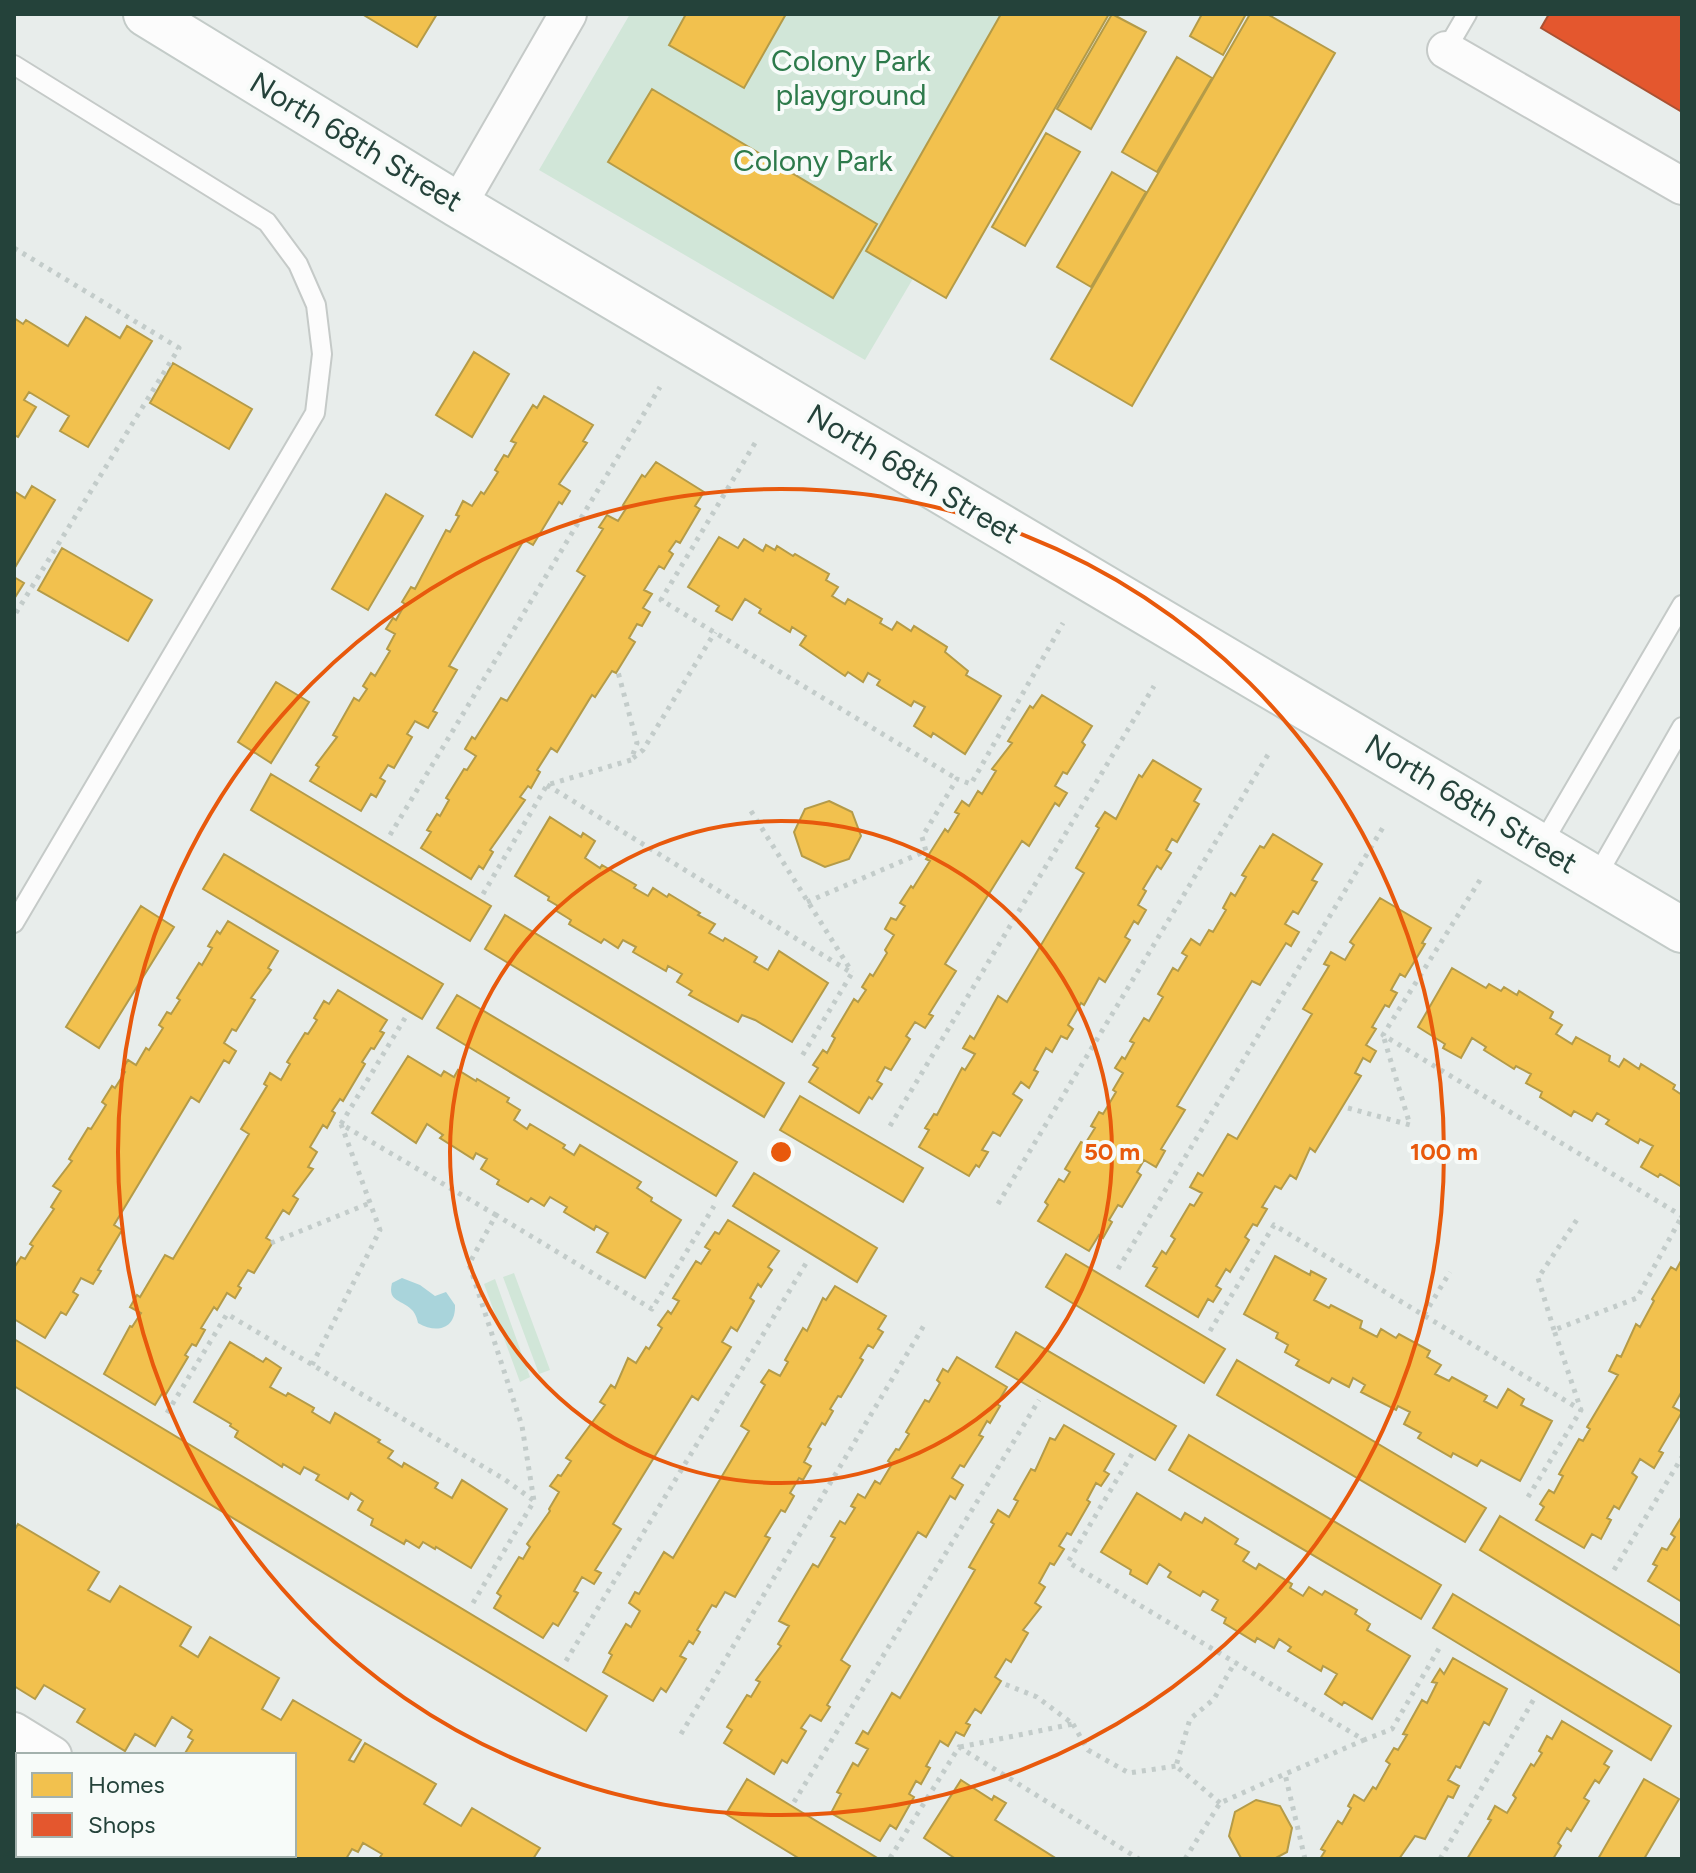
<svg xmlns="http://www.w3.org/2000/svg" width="1696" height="1873" font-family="Figtree,sans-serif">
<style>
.green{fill:#d1e6d8}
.water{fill:#a9d4db}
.homes{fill:#f2c14e;stroke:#b49b48;stroke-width:2}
.shops{fill:#e4572e;stroke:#aa5132;stroke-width:2}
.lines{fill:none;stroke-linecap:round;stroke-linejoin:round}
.lane-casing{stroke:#c5cac8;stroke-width:22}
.street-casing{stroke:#c5cac8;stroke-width:40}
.secondary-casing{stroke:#c3cbc8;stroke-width:48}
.path{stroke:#c3ccca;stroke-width:5;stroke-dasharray:4 6;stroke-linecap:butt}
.lane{stroke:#fcfcfc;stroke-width:18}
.street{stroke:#fcfcfc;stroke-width:36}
.secondary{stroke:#fcfcfc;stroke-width:44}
.ring{fill:none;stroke:#e8590c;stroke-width:4}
.labels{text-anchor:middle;stroke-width:8;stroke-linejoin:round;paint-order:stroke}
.park-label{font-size:30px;fill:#2d7a4b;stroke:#f7fbf9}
.street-label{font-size:30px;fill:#24423a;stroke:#f7fbf9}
.centre{fill:#e8590c;stroke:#f7fbf9;stroke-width:4}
.ring-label{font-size:24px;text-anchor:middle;font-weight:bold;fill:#e8590c;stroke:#f7fbf9;stroke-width:8;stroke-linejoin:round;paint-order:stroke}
</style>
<rect width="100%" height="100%" fill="#e8edeb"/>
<path class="green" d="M630 14H1069L865 360 539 170Z
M514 1273 550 1370 539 1374 503 1277Z
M495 1279 530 1377 520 1382 484 1284Z"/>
<path class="water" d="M402 1278 420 1285 435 1296 446 1292 455 1305C456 1329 437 1334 418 1323 417 1319 416 1315 413 1311 403 1299 387 1303 392 1283Z"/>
<path class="homes" d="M362 14H437L417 47Z
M686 14H786L744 88 669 45Z
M1001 14H1109L946 298 866 251Z
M1112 14 1146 32 1091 129 1057 109Z
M1202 14H1246L1223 55 1190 36Z
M1250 14H1267L1335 53 1132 406 1051 359Z
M1177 57 1212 78 1157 172 1122 152Z
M652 89 877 224 833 298 608 162Z
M1046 133 1080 152 1025 246 992 227Z
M1112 172 1146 192 1091 287 1057 267Z
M86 317 120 338 127 326 152 341 88 447 60 431 69 416 29 392 24 400 36 407 18 437 14 435V318L23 324 26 320 68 346Z
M474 352 509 374 472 437 436 415Z
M173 363 252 409 229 449 150 403Z
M544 396 593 425 583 441 587 443 559 484 570 491 562 504 559 502 533 545 524 540 449 666 457 670 433 711 437 713 428 728 415 721 407 734 412 737 394 768 388 765 380 778 385 781 376 797 371 794 361 811 310 781 319 767 316 765 337 737 333 735 354 698 359 701 367 689 363 686 371 673 375 676 390 651 387 649 395 634 386 629 393 618 396 620 405 604 402 602 411 587 415 589 446 530 450 532 459 516 456 515 463 501 472 506 481 492 484 494 498 472 495 470 504 455 508 457 516 443 511 441 533 405 537 408Z
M656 462 704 492 695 506 700 509 680 543 676 541 669 551 673 554 664 569 659 566 644 590 652 594 643 608 650 612 642 626 637 624 629 638 635 642 616 673 612 671 595 697 592 695 557 752 551 748 537 770 540 772 531 788 528 786 520 797 525 800 490 850 493 852 483 869 479 866 471 879 421 848 431 832 427 830 437 814 440 816 449 800 446 798 464 769 467 770 476 756 465 749 472 737 475 739 501 698 507 701 585 576 577 571 603 529 599 527 607 515 618 521 627 507 623 505 642 475 645 477Z
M32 486 55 500 14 569V491L25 498Z
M386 494 423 516 368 610 332 589Z
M719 537 738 548 744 539 763 551 766 545 775 550 777 546 793 556 795 554 829 574 826 580 838 587 832 596 845 604 848 599 882 619 880 623 892 630 897 622 911 631 914 626 947 647 945 652 968 671 966 675 1001 696 965 754 933 733 931 737 914 726 925 707 914 701 911 706 877 685 880 680 868 673 863 682 848 672 845 676 800 645 806 636 792 627 790 632 759 613 761 609 745 599 732 620 716 611 719 606 688 587Z
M62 548 152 600 128 641 38 590Z
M14 577 24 583 14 599Z
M276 682 309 702 271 763 238 742Z
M1042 695 1092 726 1082 742 1085 745 1067 774 1063 772 1055 786 1067 793 1059 806 1055 803 1029 846 1022 841 945 964 956 971 929 1014 933 1016 925 1028 915 1022 906 1036 910 1039 891 1070 885 1067 877 1081 882 1084 872 1099 869 1097 859 1113 809 1082 818 1068 813 1065 823 1050 827 1053 835 1038 832 1036 854 999 858 1002 866 990 862 987 870 974 873 976 887 953 885 950 894 935 885 929 891 918 896 920 905 906 900 903 911 886 913 888 930 861 926 859 945 829 948 832 959 814 955 812 962 801 969 806 978 791 982 794 996 771 992 769 1012 743 1008 741 1030 706 1033 708Z
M1153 760 1201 789 1194 801 1199 804 1177 842 1172 839 1166 850 1171 853 1161 869 1157 866 1143 889 1146 891 1138 905 1146 910 1138 924 1134 921 1125 937 1130 940 1105 982 1099 978 1084 1005 1081 1003 1068 1025 1073 1029 1067 1039 1061 1036 1052 1052 1046 1048 1034 1070 1038 1072 1029 1088 1021 1082 1013 1094 1022 1100 1000 1136 993 1132 982 1150 988 1152 979 1167 976 1165 969 1176 919 1147 929 1130 925 1128 934 1114 937 1115 962 1068 965 1070 975 1054 963 1048 970 1036 974 1039 998 996 1007 1002 1084 873 1076 868 1099 828 1096 826 1105 812 1116 819 1139 775 1142 777Z
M271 774 491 906 470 941 251 810Z
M829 801 852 812 861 836 849 859 825 867 802 856 794 832 805 809Z
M550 817 581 837 583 833 595 841 585 858 600 868 602 865 636 885 634 888 648 896 653 888 667 897 669 894 700 913 698 915 715 924 709 933 723 941 725 938 757 957 754 962 768 970 779 951 828 983 792 1042 755 1020 742 1015 738 1022 689 995 692 991 677 982 682 974 668 966 666 971 633 952 636 947 623 940 618 948 604 939 601 943 569 924 571 920 555 910 558 906 548 900 549 897 515 876Z
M1273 834 1322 864 1312 880 1317 882 1298 914 1293 911 1285 924 1299 932 1291 946 1286 943 1260 985 1252 981 1177 1106 1185 1110 1161 1149 1165 1151 1156 1167 1144 1160 1137 1172 1141 1175 1122 1207 1118 1205 1109 1220 1112 1222 1103 1238 1099 1235 1089 1251 1038 1221 1048 1205 1045 1202 1059 1179 1064 1182 1070 1172 1065 1169 1081 1142 1085 1144 1095 1128 1091 1126 1099 1112 1103 1114 1116 1092 1113 1090 1123 1073 1115 1068 1122 1057 1125 1059 1134 1043 1130 1041 1144 1018 1149 1021 1163 997 1158 994 1173 968 1178 971 1187 956 1182 953 1191 939 1200 945 1209 930 1213 932 1226 910 1223 908 1231 893 1235 896 1246 877 1242 875 1260 846 1264 848Z
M224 854 443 984 422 1019 203 889Z
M1380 898 1431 928 1422 943 1425 944 1405 977 1400 974 1391 990 1397 993 1389 1007 1385 1005 1372 1027 1376 1029 1366 1045 1376 1051 1370 1062 1363 1058 1355 1073 1361 1076 1315 1152 1310 1148 1296 1179 1290 1175 1281 1189 1275 1186 1262 1207 1267 1209 1257 1226 1253 1224 1245 1237 1249 1240 1230 1272 1226 1269 1216 1286 1221 1289 1213 1302 1208 1299 1198 1317 1146 1286 1157 1268 1153 1266 1162 1251 1166 1254 1175 1239 1171 1236 1190 1204 1194 1206 1202 1193 1190 1187 1198 1173 1203 1176 1228 1134 1237 1139 1312 1014 1303 1009 1329 966 1324 964 1331 952 1345 960 1354 945 1350 942Z
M141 906 174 927 99 1048 66 1027Z
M505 915 784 1083 764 1117 485 949Z
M228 921 278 951 268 968 271 970 251 998 255 1000 236 1031 232 1029 224 1043 236 1051 229 1063 224 1060 199 1102 191 1097 114 1225 122 1230 98 1270 101 1271 93 1284 81 1278 73 1292 78 1295 66 1315 61 1312 45 1338 14 1319V1268L21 1257 25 1259 33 1246 30 1244 54 1209 51 1207 61 1191 53 1186 72 1161 69 1159 88 1128 91 1129 106 1105 102 1102 112 1086 115 1088 125 1072 122 1070 128 1060 136 1065 146 1048 149 1050 163 1028 159 1025 167 1012 171 1014 180 1000 177 998 199 963 202 965 212 948 208 946 217 931 220 934Z
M1452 968 1486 988 1489 984 1501 991 1504 987 1517 995 1519 991 1553 1012 1550 1018 1562 1025 1556 1034 1572 1044 1576 1037 1610 1056 1609 1061 1619 1067 1624 1059 1639 1069 1641 1064 1675 1085 1673 1089 1682 1095V1187L1660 1174 1658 1177 1641 1167 1653 1146 1640 1139 1638 1143 1606 1124 1609 1120 1597 1113 1592 1121 1574 1111 1571 1116 1540 1097 1542 1092 1526 1083 1531 1074 1516 1066 1514 1069 1484 1050 1486 1047 1472 1038 1461 1058 1443 1048 1445 1044 1418 1027Z
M338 990 387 1020 380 1031 384 1033 374 1049 371 1048 362 1062 365 1064 343 1101 340 1099 332 1111 335 1113 327 1128 323 1125 310 1147 317 1152 308 1167 313 1169 293 1196 298 1199 289 1214 283 1210 266 1238 273 1242 254 1273 248 1270 238 1286 241 1288 235 1298 227 1293 217 1310 214 1307 201 1328 205 1330 196 1346 192 1344 185 1355 188 1357 166 1394 163 1392 155 1405 104 1374 130 1326 132 1327 141 1313 130 1307 137 1295 140 1297 165 1255 173 1259 249 1134 241 1129 267 1086 264 1084 270 1073 281 1080 290 1064 287 1062 305 1033 308 1034 317 1020 314 1018 324 1001 329 1004Z
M457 995 737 1162 716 1196 437 1028Z
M408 1056 441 1076 444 1071 454 1077 458 1070 476 1081 477 1079 509 1098 507 1102 520 1110 514 1120 527 1129 530 1124 565 1145 563 1148 574 1155 580 1145 641 1182 637 1188 652 1198 651 1201 681 1220 645 1278 597 1252 608 1233 596 1226 594 1230 564 1212 567 1207 550 1197 544 1206 531 1198 528 1202 497 1184 499 1180 481 1169 487 1159 476 1153 473 1159 440 1138 443 1135 427 1124 416 1143 372 1113Z
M800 1096 923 1168 903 1202 780 1130Z
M754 1173 877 1248 857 1282 733 1206Z
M728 1220 779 1251 768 1267 772 1270 761 1287 758 1284 750 1298 754 1301 737 1331 731 1327 722 1342 731 1347 698 1400 692 1396 613 1524 621 1529 595 1570 601 1573 594 1584 582 1577 574 1591 578 1593 558 1626 553 1623 543 1638 494 1608 501 1596 497 1593 519 1557 523 1559 530 1547 527 1544 550 1511 549 1509 559 1492 550 1486 558 1475 561 1476 571 1461 566 1458 605 1405 600 1402 611 1385 615 1388 628 1358 636 1363 646 1347 649 1349 662 1328 658 1325 668 1311 671 1314 679 1301 673 1298 696 1261 701 1264 710 1250 705 1247 715 1232 719 1234Z
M1066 1254 1225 1349 1204 1383 1046 1287Z
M1275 1256 1310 1275 1311 1271 1326 1279 1314 1300 1329 1308 1331 1305 1362 1321 1360 1328 1377 1337 1381 1329 1396 1338 1399 1334 1430 1351 1427 1357 1441 1365 1435 1374 1449 1381 1452 1377 1487 1396 1484 1401 1497 1408 1508 1389 1524 1399 1521 1405 1552 1421 1520 1481 1481 1460 1477 1466 1453 1453 1451 1457 1418 1438 1421 1433 1404 1424 1410 1412 1398 1406 1396 1410 1361 1392 1365 1385 1353 1378 1349 1387 1332 1378 1329 1383 1296 1365 1299 1360 1285 1352 1288 1345 1276 1338 1278 1333 1244 1314Z
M1682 1259V1391L1673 1407 1682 1412 1659 1451 1663 1453 1654 1468 1640 1459 1632 1473 1637 1477 1619 1509 1614 1506 1607 1518 1611 1520 1601 1539 1592 1534 1584 1548 1536 1520 1544 1507 1540 1504 1549 1490 1554 1493 1563 1476 1559 1474 1579 1439 1583 1441 1590 1429 1587 1427 1618 1375 1609 1371 1617 1355 1621 1357 1636 1324 1640 1327 1654 1301 1652 1299 1671 1267 1676 1270Z
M835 1286 886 1316 878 1329 883 1332 873 1348 868 1345 860 1358 863 1360 841 1397 838 1396 830 1409 833 1411 825 1425 822 1423 808 1447 811 1449 804 1462 811 1466 803 1480 799 1478 790 1493 794 1496 785 1512 781 1510 765 1536 770 1538 735 1597 725 1592 716 1607 712 1605 697 1630 700 1632 693 1644 689 1641 680 1656 686 1659 666 1692 661 1688 653 1701 603 1672 612 1655 609 1653 626 1624 631 1627 640 1611 629 1603 635 1592 639 1594 664 1552 673 1558 749 1431 741 1426 765 1385 761 1382 769 1370 780 1376 788 1362 785 1360 803 1328 807 1331 823 1298 826 1300Z
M1016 1332 1176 1426 1155 1460 996 1367Z
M14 1339 607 1696 586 1731 14 1386Z
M230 1342 263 1362 266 1358 281 1368 270 1387 286 1396 288 1393 314 1408 312 1412 330 1423 335 1413 380 1440 378 1442 393 1451 388 1458 402 1467 404 1463 438 1483 435 1488 452 1498 462 1480 507 1509 471 1568 436 1547 435 1549 423 1542 419 1548 406 1540 404 1544 371 1525 373 1519 358 1510 363 1501 351 1493 348 1499 316 1480 319 1475 304 1467 300 1474 283 1464 282 1467 235 1437 238 1431 230 1426 231 1424 194 1402Z
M957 1357 1007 1387 997 1404 1000 1406 990 1423 987 1421 979 1435 983 1437 964 1467 960 1465 952 1478 963 1485 955 1499 950 1496 926 1537 918 1532 841 1660 850 1666 827 1705 830 1707 821 1721 810 1715 801 1728 806 1731 787 1763 782 1760 774 1774 724 1743 732 1730 727 1727 747 1695 751 1697 760 1682 756 1680 781 1646 778 1644 789 1626 779 1621 813 1564 818 1567 835 1538 831 1536 840 1521 845 1524 855 1508 851 1506 858 1494 865 1498 875 1481 880 1484 892 1464 888 1461 896 1449 899 1450 909 1434 906 1432 925 1400 929 1402 940 1383 937 1380 943 1369 948 1372Z
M1237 1360 1486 1508 1465 1542 1217 1395Z
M1064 1425 1114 1454 1104 1471 1109 1474 1101 1486 1096 1483 1087 1500 1090 1502 1071 1535 1067 1533 1059 1546 1064 1549 1054 1565 1050 1563 1039 1583 1045 1587 1035 1603 1041 1607 1023 1630 1028 1633 1011 1662 1006 1659 995 1677 1001 1681 981 1713 975 1709 966 1723 970 1725 964 1736 956 1732 948 1746 940 1741 926 1766 930 1768 921 1784 916 1781 909 1794 914 1797 896 1829 890 1825 880 1841 831 1813 841 1794 837 1792 853 1763 858 1766 868 1749 856 1743 863 1731 868 1734 892 1693 900 1698 975 1570 969 1567 994 1524 991 1522 998 1510 1009 1517 1018 1501 1014 1499 1031 1469 1035 1471 1050 1438 1055 1440Z
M1189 1435 1441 1585 1421 1619 1169 1470Z
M1137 1493 1181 1520 1185 1513 1202 1523 1205 1518 1238 1539 1235 1544 1249 1552 1243 1561 1256 1569 1259 1564 1292 1584 1290 1588 1303 1596 1309 1587 1322 1595 1325 1591 1357 1610 1355 1614 1370 1624 1367 1630 1410 1656 1372 1719 1344 1702 1342 1705 1325 1694 1337 1674 1323 1666 1321 1671 1288 1651 1291 1647 1279 1639 1274 1648 1257 1638 1255 1642 1224 1623 1226 1618 1212 1610 1218 1600 1203 1591 1200 1596 1168 1577 1171 1572 1159 1564 1147 1584 1130 1574 1131 1570 1101 1552Z
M1500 1516 1682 1627V1674L1480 1550Z
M1682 1516V1602L1648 1581 1657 1566 1653 1564 1662 1548 1667 1550 1675 1537 1671 1534Z
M18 1524 99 1572 88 1590 110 1602 120 1586 191 1627 180 1646 198 1657 210 1637 279 1678 262 1709 281 1720 293 1700 361 1740 349 1760 354 1762 365 1743 436 1784 424 1804 461 1826 472 1808 540 1848 533 1859H379L382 1854 363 1843 358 1852 352 1849 346 1859H284L277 1855H294V1755H184L193 1740 188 1737 192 1730 172 1717 155 1746 135 1734 125 1751 77 1722 85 1709 44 1685 35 1699 14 1686V1531Z
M1453 1594 1671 1726 1651 1760 1433 1628Z
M1453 1658 1507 1689 1489 1725 1484 1722 1460 1768 1456 1766 1448 1780 1459 1786 1453 1798 1448 1796 1425 1839 1415 1836 1399 1859H1320L1325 1851 1321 1849 1338 1821 1342 1824 1351 1808 1348 1806 1354 1795 1364 1801 1373 1787 1376 1789 1390 1764 1386 1761 1394 1748 1398 1750 1407 1735 1403 1734 1422 1700 1427 1703 1437 1683 1432 1682 1440 1669 1444 1674Z
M1562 1721 1612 1751 1604 1764 1609 1767 1599 1783 1595 1780 1584 1798 1589 1801 1571 1831 1567 1828 1558 1843 1561 1846 1553 1859H1467L1491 1820 1488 1819 1495 1806 1507 1813 1516 1798 1513 1795 1531 1764 1534 1766 1542 1753 1539 1751 1547 1736 1552 1739Z
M747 1779 879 1859H800L726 1814Z
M1644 1779 1679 1799 1644 1859H1598Z
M961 1780 992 1800 994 1796 1006 1803 995 1820 1057 1859H956L924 1838Z
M14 1783 18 1785V1855H42L39 1859H14Z
M1256 1800 1280 1806 1292 1828 1287 1852 1274 1859 1241 1858 1229 1836 1235 1812Z"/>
<path class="shops" d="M1549 14H1682V112L1541 28Z"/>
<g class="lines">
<g class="lane-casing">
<path id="lane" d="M1446 50 1467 14
M14 65 267 222 298 264 316 305 322 354 315 413 14 923
M1541 846 1682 605
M1595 879 1682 727"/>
</g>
<g class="street-casing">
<path id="street" d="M1446 50 1682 186
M458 205 568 14
M14 1731 53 1755
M217 1855 223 1859
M79 1859 82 1855"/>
</g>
<g class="secondary-casing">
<path id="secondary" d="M146 14 458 205 1682 930"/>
</g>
<path class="path" d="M14 248 179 348 14 616
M755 443 661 600 957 779
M633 758 643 750 715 632
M547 785 852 973 802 1056
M751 811 852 972
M390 835 660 387
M1480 880 1383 1035 1682 1216
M483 894 547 785 631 760 637 743 618 672
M807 902 926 851 922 837 957 779 971 784 1063 623
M1348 1108 1410 1125 1383 1035
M341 1124 405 1018
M890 1126 1154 686
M998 1204 1269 753
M271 1243 370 1203
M1118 1269 1385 824
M1424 1315 1450 1272
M1554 1330 1538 1278 1578 1218
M1210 1331 1274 1225 1581 1410
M312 1365 380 1230 341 1124 496 1215
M167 1413 227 1314 504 1479 533 1500
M1132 1454 1068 1562 1364 1740 1392 1729 1441 1645
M1528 1497 1581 1410 1554 1330 1637 1298 1682 1216
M1614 1570 1682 1457
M473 1603 534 1501 522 1426 469 1264 496 1215 652 1309 714 1206
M566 1661 808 1260
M1073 1724 1088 1750 1129 1773 1176 1766
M681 1734 926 1322
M960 1747 1073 1724 1037 1697 1002 1683
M794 1802 1039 1400
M1220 1803 1176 1766 1190 1719 1214 1699 1235 1662
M890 1858 959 1747 1139 1859
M1185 1859 1220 1803 1285 1774
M1305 1859 1285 1774 1364 1740
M1440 1859 1534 1699"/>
<use href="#lane" class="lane"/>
<use href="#street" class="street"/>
<use href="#secondary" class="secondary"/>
</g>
<g class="ring">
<circle cx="781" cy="1152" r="331"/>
<circle cx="781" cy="1152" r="663"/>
</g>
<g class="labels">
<g class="park-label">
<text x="851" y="71">Colony Park<tspan x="851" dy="34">playground</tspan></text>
<text x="813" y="171">Colony Park</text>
</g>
<g class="street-label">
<text transform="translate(356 142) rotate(31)" y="10">North 68th Street</text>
<text transform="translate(913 474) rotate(31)" y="10">North 68th Street</text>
<text transform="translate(1471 804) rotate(31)" y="10">North 68th Street</text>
</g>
</g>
<circle cx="781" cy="1152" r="12" class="centre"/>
<g class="ring-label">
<text x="1112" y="1160">50 m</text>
<text x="1444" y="1160">100 m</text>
</g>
<rect width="1696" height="1873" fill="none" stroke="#24423a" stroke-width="32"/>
<rect x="16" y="1753" width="280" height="104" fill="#f7fbf9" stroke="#a3b1ad" stroke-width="2"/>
<rect x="32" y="1773" width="40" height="24" fill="#f2c14e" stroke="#a3b1ad" stroke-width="2"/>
<text x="88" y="1793" font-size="24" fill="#24423a">Homes</text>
<rect x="32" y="1813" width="40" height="24" fill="#e4572e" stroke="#a3b1ad" stroke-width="2"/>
<text x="88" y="1833" font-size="24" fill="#24423a">Shops</text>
</svg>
